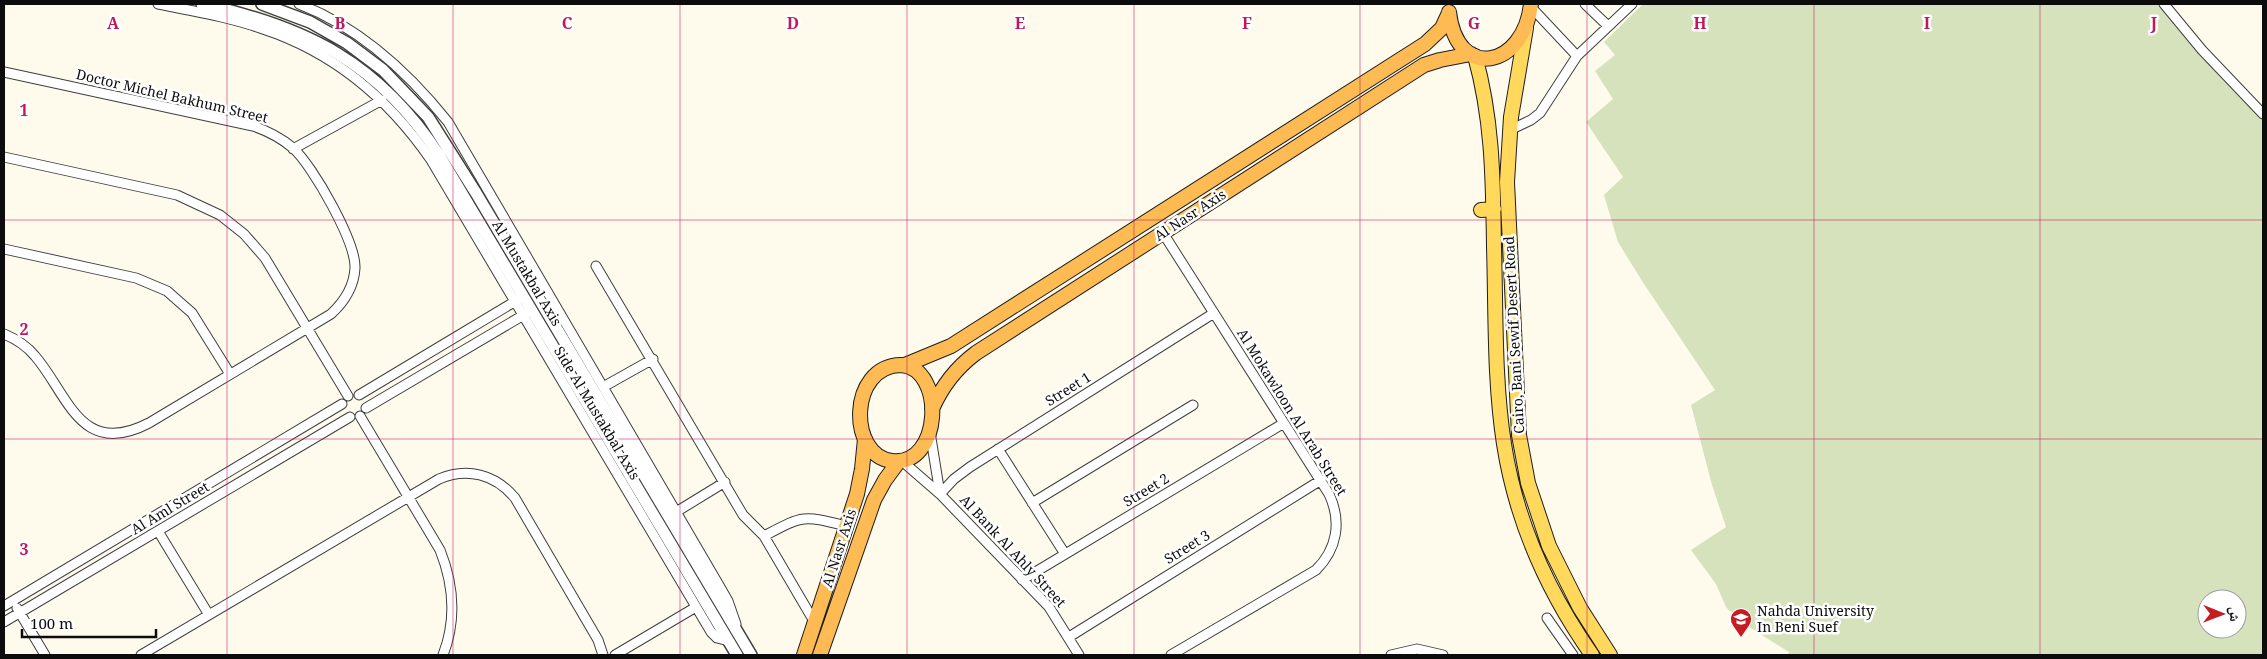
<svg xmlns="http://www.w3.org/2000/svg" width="2267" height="659" font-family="'Noto Serif','Noto Naskh Arabic',serif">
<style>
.cemetery{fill:#d5e2bc;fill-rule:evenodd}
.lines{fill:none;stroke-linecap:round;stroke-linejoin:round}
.minor-casing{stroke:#3f3f3f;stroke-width:11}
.tertiary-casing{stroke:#3f3f3f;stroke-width:14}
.primary-casing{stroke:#1d1d1d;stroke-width:16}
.trunk-casing{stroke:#1d1d1d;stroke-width:16}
.minor{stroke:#fff;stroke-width:9}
.tertiary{stroke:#fff;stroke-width:11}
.primary{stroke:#ffd85c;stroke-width:14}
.trunk{stroke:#febb54;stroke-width:14}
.grid{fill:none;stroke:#c2185b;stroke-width:1;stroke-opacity:0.55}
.labels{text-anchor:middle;stroke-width:5;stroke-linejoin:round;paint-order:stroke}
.street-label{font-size:14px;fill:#0c0c0c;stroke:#fff}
.poi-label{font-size:14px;fill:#0c0c0c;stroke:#fff;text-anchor:start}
.grid-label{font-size:16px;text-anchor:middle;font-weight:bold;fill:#c2185b;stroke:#fff;stroke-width:5;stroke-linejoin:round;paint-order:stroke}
</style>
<rect width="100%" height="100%" fill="#fffbec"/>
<path class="cemetery" d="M1643 4H2160C2188 47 2226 81 2263 116V655H1788L1789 652 1741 622 1726 607 1716 584 1691 550 1726 527 1712 485 1691 405 1715 390 1642 281 1618 242 1604 195 1623 177 1586 122 1613 99 1595 71 1615 55 1604 42ZM2207 599H2237V629H2207Z"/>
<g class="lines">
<g class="minor-casing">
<path id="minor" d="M158 4C193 11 229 17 263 29 333 52 389 99 431 160L711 632 717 638 729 641
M299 4C359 27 408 72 448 122L720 587 728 601 736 624
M1585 4 1608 26
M2164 4 2202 50 2263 114
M1531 7 1577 56
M4 72 253 126C268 131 281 138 293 148 313 166 356 242 355 268 354 287 344 302 331 314L149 423C80 459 68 394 35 356 27 346 16 339 4 334
M1510 130 1531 120 1540 113 1577 56 1632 4
M293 149 382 100
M4 157 177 195 220 215 244 234 265 258 348 396
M1163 233 1329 494C1342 522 1337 549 1316 570L1171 655
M4 249 136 278 167 291 192 313 230 374
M596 266 743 515 764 536 815 623
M603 387 653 359
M359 395 519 299
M366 408 527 313
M360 416 440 550C454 585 457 619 443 655
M930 432 940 494
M998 449 1065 554
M902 461 940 494 1049 607 1079 655
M940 494 954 479 970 467 1214 313
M1032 503 1193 405
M676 512 725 482
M158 531 209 615
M764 536C804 515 802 515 846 526
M1022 580 1284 423
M4 606 342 404
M17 608 45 655
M1547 618 1573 655
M4 622 350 417
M1069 637 1321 480
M141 655 439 479C467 467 495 474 515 498L598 640 603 655
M615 655 696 607
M1391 655 1417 649 1443 655"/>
</g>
<g class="tertiary-casing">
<path id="tertiary" d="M202 4C307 27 379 63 439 155L737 655
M262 4 310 22 347 43 383 70 428 117 476 193 751 655"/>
</g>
<g class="primary-casing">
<path id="primary" d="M1526 28 1511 117 1507 182 1519 435 1528 483 1549 546 1580 608 1610 655
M1475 56C1493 121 1493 181 1494 247 1496 313 1494 379 1504 444 1516 521 1547 591 1592 655
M1481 210 1494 209"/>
</g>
<g class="trunk-casing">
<path id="trunk" d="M1449 12C1457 82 1524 68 1531 4
M901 365C946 368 942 467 892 461 848 456 848 366 901 365Z
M905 365 951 346 1425 44 1442 28 1449 13
M932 409C942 386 956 368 976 353L1424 65 1440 60 1471 54
M804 655 857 494 862 469 865 439
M820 655 874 500 885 480 899 461"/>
</g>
<use href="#minor" class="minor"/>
<use href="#tertiary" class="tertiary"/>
<use href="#primary" class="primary"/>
<use href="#trunk" class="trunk"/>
</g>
<path class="grid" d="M227 4V655M453 4V655M680 4V655M907 4V655M1134 4V655M1360 4V655M1587 4V655M1814 4V655M2040 4V655M4 220H2263M4 439H2263"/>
<defs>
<g id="university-pin" transform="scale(1.125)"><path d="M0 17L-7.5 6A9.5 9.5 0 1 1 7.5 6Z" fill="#c41d24" stroke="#fff"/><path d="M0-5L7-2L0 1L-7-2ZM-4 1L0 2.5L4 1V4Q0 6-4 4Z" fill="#fff"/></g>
</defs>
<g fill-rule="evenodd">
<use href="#university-pin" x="1741" y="619"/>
</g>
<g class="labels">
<g class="street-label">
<text transform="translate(172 96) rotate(13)" y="5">Doctor Michel Bakhum Street</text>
<text transform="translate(1190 215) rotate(-33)" y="5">Al Nasr Axis</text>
<text transform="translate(527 273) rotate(59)" y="5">Al Mustakbal Axis</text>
<text transform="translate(1514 335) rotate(-93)" y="5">Cairo, Bani Sewif Desert Road</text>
<text transform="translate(1068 389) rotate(-32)" y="5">Street 1</text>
<text transform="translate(1292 412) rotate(58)" y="5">Al Mokawloon Al Arab Street</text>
<text transform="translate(597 413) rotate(59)" y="5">Side Al Mustakbal Axis</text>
<text transform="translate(1146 490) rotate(-31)" y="5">Street 2</text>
<text transform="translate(170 508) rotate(-31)" y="5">Al Aml Street</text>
<text transform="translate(1187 547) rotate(-32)" y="5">Street 3</text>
<text transform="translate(839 548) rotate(-72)" y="5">Al Nasr Axis</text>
<text transform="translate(1013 551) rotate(47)" y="5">Al Bank Al Ahly Street</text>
</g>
<g class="poi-label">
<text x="1757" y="616">Nahda University<tspan x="1757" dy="16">In Beni Suef</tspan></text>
</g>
</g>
<g class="grid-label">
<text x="113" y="29">A</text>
<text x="340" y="29">B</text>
<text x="567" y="29">C</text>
<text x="793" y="29">D</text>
<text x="1020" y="29">E</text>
<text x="1247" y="29">F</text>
<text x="1474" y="29">G</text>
<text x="1700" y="29">H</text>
<text x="1927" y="29">I</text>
<text x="2154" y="29">J</text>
<text x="24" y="116">1</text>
<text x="24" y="335">2</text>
<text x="24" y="555">3</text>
</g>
<rect width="2267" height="659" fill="none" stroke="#0c0c0c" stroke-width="10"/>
<g transform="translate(2222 614) rotate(91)"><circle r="24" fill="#ffffff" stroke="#9e9e9e"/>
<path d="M0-4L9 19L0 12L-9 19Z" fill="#c41d24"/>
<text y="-8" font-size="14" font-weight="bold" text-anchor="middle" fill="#0c0c0c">ش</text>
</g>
<path d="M22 629v8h134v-8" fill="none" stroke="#0c0c0c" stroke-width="2.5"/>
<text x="30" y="629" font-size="15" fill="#0c0c0c" stroke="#ffffff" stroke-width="4" paint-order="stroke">100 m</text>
</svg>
